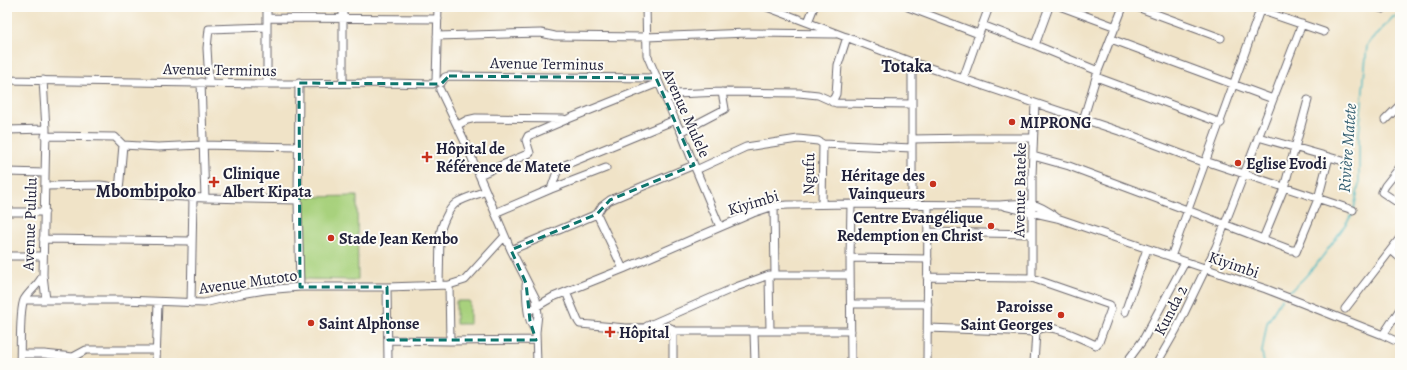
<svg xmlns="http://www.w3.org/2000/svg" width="1407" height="370" font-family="Alegreya,serif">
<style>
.green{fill:#a8d17d;stroke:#657a5c}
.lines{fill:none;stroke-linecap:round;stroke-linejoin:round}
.stream{stroke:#49b8c1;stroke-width:1.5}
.minor-casing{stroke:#6a666c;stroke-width:9}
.minor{stroke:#fff;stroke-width:7}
.marked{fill:none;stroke:#0f766e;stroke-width:3;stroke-dasharray:8 5;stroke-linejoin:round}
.poi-dot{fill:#c8321e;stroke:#fdfcf7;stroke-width:1.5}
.labels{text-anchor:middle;stroke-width:4;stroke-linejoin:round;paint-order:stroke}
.street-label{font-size:16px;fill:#22223b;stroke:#fdfcf7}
.poi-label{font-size:16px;font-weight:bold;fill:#22223b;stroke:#fdfcf7;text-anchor:start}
.water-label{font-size:17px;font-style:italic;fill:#325e71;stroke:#fdfcf7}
.quarter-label{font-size:18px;font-weight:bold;fill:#22223b;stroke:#fdfcf7}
</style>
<rect width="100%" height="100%" fill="#fdfcf7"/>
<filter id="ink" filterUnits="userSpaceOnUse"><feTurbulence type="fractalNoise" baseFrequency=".025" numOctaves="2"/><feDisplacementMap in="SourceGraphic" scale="8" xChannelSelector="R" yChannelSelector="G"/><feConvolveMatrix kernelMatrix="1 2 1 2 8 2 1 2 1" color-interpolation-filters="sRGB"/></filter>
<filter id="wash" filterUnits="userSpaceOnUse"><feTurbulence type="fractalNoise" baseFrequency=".012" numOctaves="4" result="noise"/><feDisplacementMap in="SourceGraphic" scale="16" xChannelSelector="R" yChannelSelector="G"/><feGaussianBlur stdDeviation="0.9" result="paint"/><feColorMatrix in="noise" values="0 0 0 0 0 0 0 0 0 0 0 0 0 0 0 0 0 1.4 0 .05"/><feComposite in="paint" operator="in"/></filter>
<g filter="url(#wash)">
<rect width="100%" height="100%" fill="#f0e3c7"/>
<path class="green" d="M357 196 358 280 304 279 303 197Z
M456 301H470V324H456Z"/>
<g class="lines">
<path class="stream" d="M1354 209 1359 184V135L1367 45 1393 17 1400 16
M1286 294C1313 274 1334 241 1353 213
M1264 363 1262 352 1267 323 1282 298"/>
</g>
</g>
<g filter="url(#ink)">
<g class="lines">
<g class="minor-casing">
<path id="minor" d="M343 7V83
M646 7 647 55 675 120 681 132 694 165 720 227
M767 7 909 61 1128 134 1205 163
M908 7 979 34 989 7
M1062 7 1116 27
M1137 7 1221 38
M1251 7 1324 32
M1376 7 1383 9
M268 18 438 19
M808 22 814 7
M982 25 1035 45 1098 71
M437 36 541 33 555 36 646 37 748 33 835 34
M1111 39 1273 99
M1035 45 1049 7
M7 65V80
M1096 77 1221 123
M963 79 979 34
M7 80 267 84 387 83 433 84 436 81
M436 81 438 7
M201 82 205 198
M209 82 207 48 209 29 267 27
M299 83 298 200 300 287
M441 83 445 77 449 76 656 78
M267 84V7
M440 90 465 142 511 250 536 299 538 314 536 332 537 363
M666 100 675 94 722 92 799 93 818 95 836 103 912 104
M832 102 836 94 838 65 847 37
M1083 120 1098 71 1123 7
M1385 120 1400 105
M458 125 467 120 476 118 563 119
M7 130 46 129
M681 132 725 109 722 92
M45 136 115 137 123 145 119 191
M1258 137 1343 161
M912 139 971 138H1033
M123 145 158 147 202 145 298 147
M1033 156 1069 166 1187 210 1291 250H1295L1296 252 1318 199 1329 157
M1205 161 1353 210
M1400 167 1385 186 1382 192 1400 204
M696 170 746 147 798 139 818 141 823 144 912 148
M7 172 45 173
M479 175 530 153 526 140 528 136 568 119 658 83
M45 186 100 185 109 186 126 194 205 198 298 200
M551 189 606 168
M822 204 823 144
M912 205V62
M774 206 775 275
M1004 206 1057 218 1266 289 1383 335 1400 343
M7 212H45
M495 213 551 189 558 169 565 165 675 120
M597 214 623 269
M928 232 1032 234
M43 239 192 241
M1263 239 1284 188 1308 100
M511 250 597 214 602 206 610 200 694 165
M1391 250 1400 258
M7 256H43
M1171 257C1200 175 1231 93 1260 10
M850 258 928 259
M43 275 46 300
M769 275 770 331
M927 277 1032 278 1110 305 1111 309 1099 342 1096 345C1083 340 1047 319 1036 332L928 328
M1032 278V175L1035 103
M439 285 440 235C441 226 448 209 456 203 464 198 476 195 486 191
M449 285 450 341
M526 285C527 300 526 319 536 332
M387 287 388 363
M566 292 578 321 580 324 626 328 668 327 671 328 673 331H851
M24 300H123L204 303 241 294 265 290 300 287H387L449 285 465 280 505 236
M191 303 193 198
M851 304H928
M1345 309 1400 238
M529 311 553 297 623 269 753 213 774 206 788 205 851 204 1000 205C1024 202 1037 201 1057 218
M1125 312 1147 249
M647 326 736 287 769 275H850
M754 332 755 363
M1383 335 1400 309
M388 340 450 341 536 340
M21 354H44L73 357 86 350H156
M20 363C21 350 19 310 24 300 29 291 39 285 43 275L46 129 43 80
M156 363 158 302
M673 363V331
M851 363 850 258 851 204
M927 363 928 205
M1034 363 1036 332
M1126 363 1143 340 1185 262
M1157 363 1176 330 1216 247 1302 24"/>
</g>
<use href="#minor" class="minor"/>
</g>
</g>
<path class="marked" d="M449 76 656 78 694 165 610 200 597 214 511 250 526 283 530 321 536 340H388L387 287H300L299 83 441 84Z"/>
<g class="poi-dot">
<circle cx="1012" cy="122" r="4"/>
<path d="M425 151h4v4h4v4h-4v4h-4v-4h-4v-4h4z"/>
<circle cx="1238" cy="163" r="4"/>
<path d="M212 176h4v4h4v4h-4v4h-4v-4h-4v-4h4z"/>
<circle cx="933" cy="184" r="4"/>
<circle cx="991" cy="226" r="4"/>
<circle cx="331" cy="238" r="4"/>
<circle cx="1061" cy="315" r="4"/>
<circle cx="311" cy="323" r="4"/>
<path d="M608 326h4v4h4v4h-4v4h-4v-4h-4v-4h4z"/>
</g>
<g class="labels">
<g class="street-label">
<text transform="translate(547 63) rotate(1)" y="6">Avenue Terminus</text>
<text transform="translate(220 69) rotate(1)" y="6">Avenue Terminus</text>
<text transform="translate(687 113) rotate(66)" y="6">Avenue Mulele</text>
<text transform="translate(808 174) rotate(-89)" y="6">Ngufu</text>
<text transform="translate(1019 190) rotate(-89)" y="6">Avenue Bateke</text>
<text transform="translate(753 202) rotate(-17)" y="6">Kiyimbi</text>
<text transform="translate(29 224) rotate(-88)" y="6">Avenue Pululu</text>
<text transform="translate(1234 264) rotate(19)" y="6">Kiyimbi</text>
<text transform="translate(248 281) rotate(-8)" y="6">Avenue Mutoto</text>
<text transform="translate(1170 310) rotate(-63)" y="6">Kunda 2</text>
</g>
<g class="poi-label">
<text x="1020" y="128">MIPRONG</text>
<text x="436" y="154">Hôpital de<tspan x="436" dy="18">Référence de Matete</tspan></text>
<text x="1246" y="169">Eglise Evodi</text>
<text x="223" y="179">Clinique<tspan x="223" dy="18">Albert Kipata</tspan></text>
<text x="925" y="181" text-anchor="end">Héritage des<tspan x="925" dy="18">Vainqueurs</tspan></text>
<text x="983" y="223" text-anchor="end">Centre Evangélique<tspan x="983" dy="18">Redemption en Christ</tspan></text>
<text x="339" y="244">Stade Jean Kembo</text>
<text x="1053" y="312" text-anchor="end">Paroisse<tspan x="1053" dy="18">Saint Georges</tspan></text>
<text x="319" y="329">Saint Alphonse</text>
<text x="619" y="338">Hôpital</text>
</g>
<g class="water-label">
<text transform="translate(1347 148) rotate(-86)" y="6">Rivière Matete</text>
</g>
<g class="quarter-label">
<text x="907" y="72">Totaka</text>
<text x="146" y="197">Mbombipoko</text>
</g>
</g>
<rect width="1407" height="370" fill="none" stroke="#fdfcf7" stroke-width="24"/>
</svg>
